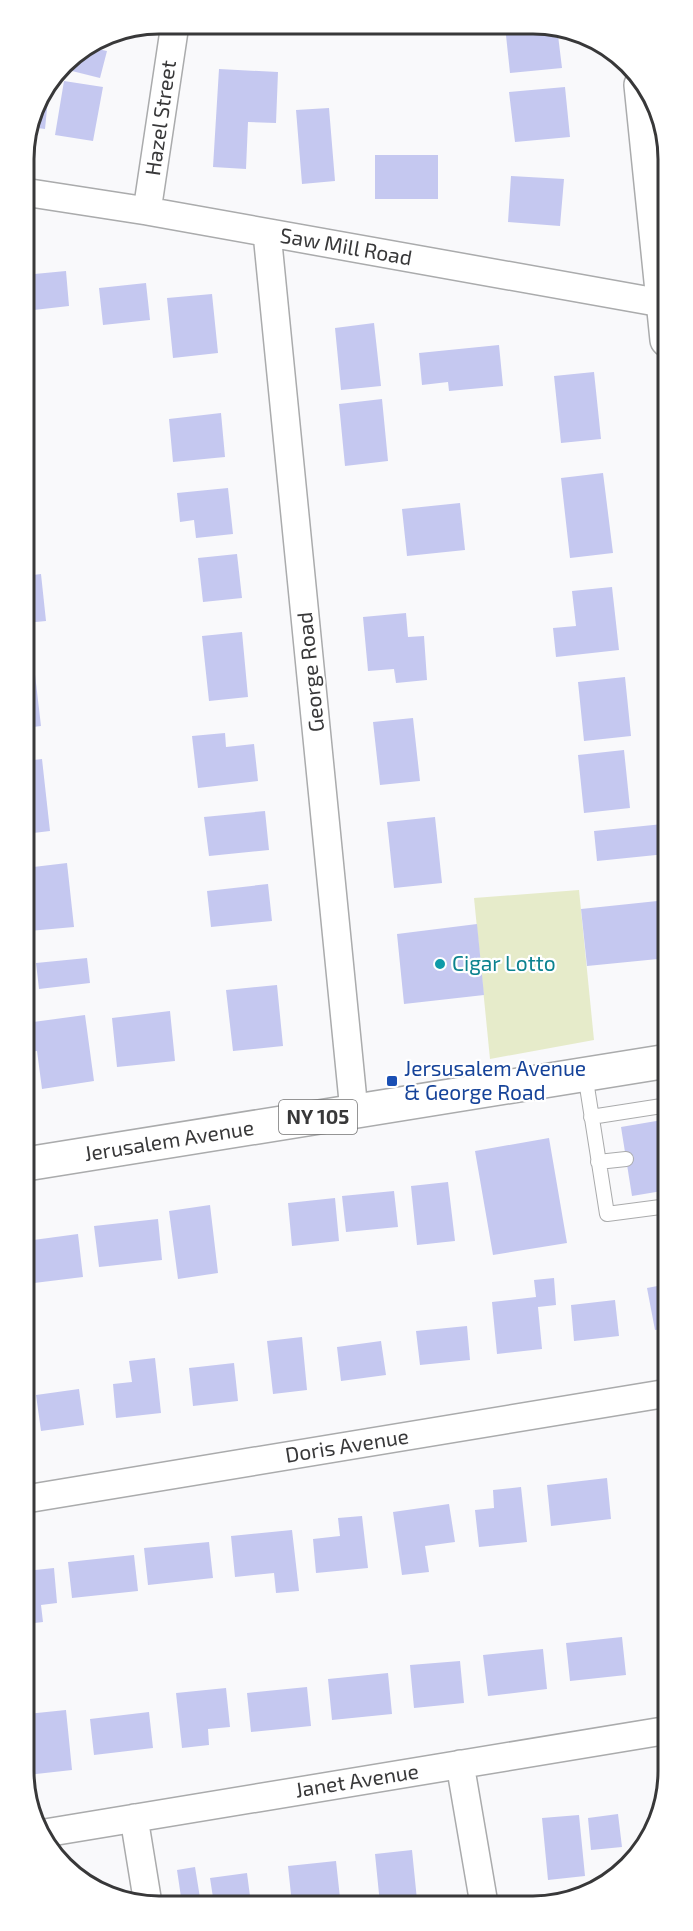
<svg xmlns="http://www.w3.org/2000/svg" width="693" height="1931" font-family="'Exo 2',sans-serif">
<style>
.green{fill:#e6ebca}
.building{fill:#c5c8f0}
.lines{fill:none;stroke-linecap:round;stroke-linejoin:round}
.service-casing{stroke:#aaabac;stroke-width:16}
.minor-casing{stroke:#aaabac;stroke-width:30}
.secondary-casing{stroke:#aaabac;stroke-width:36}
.primary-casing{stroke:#aaabac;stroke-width:36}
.service{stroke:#fff;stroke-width:14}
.minor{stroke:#fff;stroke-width:27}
.secondary{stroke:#fff;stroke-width:33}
.primary{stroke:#fff;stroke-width:33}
.culture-dot{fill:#0f9aa8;stroke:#fff;stroke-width:2}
.transit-dot{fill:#1a4fb4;stroke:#fff;stroke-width:2}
.labels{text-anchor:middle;stroke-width:4.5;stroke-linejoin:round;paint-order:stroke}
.shield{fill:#fff;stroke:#747474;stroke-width:1.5}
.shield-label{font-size:20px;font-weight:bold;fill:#383839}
.street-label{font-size:21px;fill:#383839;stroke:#fff}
.culture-label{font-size:21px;fill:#0d838f;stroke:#fff;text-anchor:start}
.transit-label{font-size:21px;fill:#164399;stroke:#fff;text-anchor:start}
.rim{fill:none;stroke:#383839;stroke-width:3}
</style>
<rect width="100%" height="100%" fill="#f9f9fb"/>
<path class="green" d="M579 890 594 1040 490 1059 474 898Z"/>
<path class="building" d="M505 26 557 27 562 68 510 73Z
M88 47 107 51 100 78 72 71 75 54Z
M219 69 278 72 276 123 248 122 246 169 213 167Z
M64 81 103 87 93 141 55 135Z
M565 87 570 137 515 142 509 92Z
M46 89H49L45 129 30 127 38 99Z
M329 108 335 181 302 184 296 110Z
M375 155H438V199H375Z
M511 176 564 179 560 226 508 222Z
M66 271 69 306 25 311 24 275Z
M146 283 150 320 103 325 99 288Z
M212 294 218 353 173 358 167 298Z
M374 323 381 386 341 390 335 328Z
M499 345 503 386 449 391 448 382 422 385 419 353Z
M594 372 601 439 561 443 554 376Z
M25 388H28L33 433 25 434Z
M382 399 388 461 345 466 339 404Z
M221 413 225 457 173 462 169 419Z
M603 473 613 553 570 558 561 478Z
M228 488 233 534 196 538 194 520 180 522 177 493Z
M29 490 34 536 25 537V491Z
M460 503 465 550 407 556 402 509Z
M237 554 242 598 203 602 198 558Z
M41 574 46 621 25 623V576Z
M612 587 619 650 556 657 553 628 576 626 572 591Z
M406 613 408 637 424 636 427 680 396 683 394 669 368 671 363 617Z
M242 632 248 697 209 701 202 636Z
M34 666 41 726 25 728V667Z
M625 677 631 736 584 741 578 682Z
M413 718 420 781 380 785 373 722Z
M225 733 226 747 254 744 258 781 198 788 192 736Z
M624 750 630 808 584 813 578 755Z
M42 759 50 831 25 834V761Z
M265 811 269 850 209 856 204 817Z
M435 817 442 883 394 888 387 822Z
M663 824 666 854 597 861 594 831Z
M67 863 74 927 29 931 25 900V868Z
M268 884 272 921 211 927 207 891Z
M667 900 668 958 587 966 581 909Z
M477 924 484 995 404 1004 397 934Z
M87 958 90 983 39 989 36 963Z
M277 985 283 1046 233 1051 226 990Z
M170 1011 175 1061 117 1067 112 1018Z
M85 1015 94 1081 42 1089 37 1051 26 1052V1023Z
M668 1119V1190L632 1196 621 1127Z
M549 1138 567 1243 493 1255 475 1151Z
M448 1182 455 1241 417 1245 411 1186Z
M394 1191 398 1227 346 1232 342 1196Z
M335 1198 339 1241 292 1246 288 1203Z
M210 1205 218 1273 178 1279 169 1211Z
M158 1219 162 1260 99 1267 94 1226Z
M78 1234 83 1277 26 1284V1241Z
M554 1278 556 1305 538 1307 542 1349 497 1354 492 1302 536 1297 534 1280Z
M668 1284V1328L655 1330 647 1288Z
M615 1300 619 1336 574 1341 571 1305Z
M467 1326 470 1360 420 1365 416 1331Z
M302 1337 307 1390 273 1394 267 1341Z
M381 1341 386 1375 341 1381 337 1347Z
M155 1358 161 1413 116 1418 113 1384 132 1382 129 1361Z
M234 1363 238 1401 193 1406 189 1368Z
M79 1389 84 1425 41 1431 36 1395Z
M663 1462H668V1502H667Z
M607 1478 611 1519 551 1526 547 1485Z
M521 1487 527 1542 479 1547 475 1510 494 1508 493 1490Z
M449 1504 455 1542 425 1546 429 1572 402 1575 393 1512Z
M362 1516 368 1568 316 1573 313 1539 340 1536 338 1518Z
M292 1530 299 1591 276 1593 274 1573 235 1577 231 1536Z
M668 1541V1592L664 1593 657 1542Z
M209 1542 213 1578 148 1585 144 1548Z
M134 1555 138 1591 72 1598 68 1562Z
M54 1568 57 1603 41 1605 43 1622 26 1624V1571Z
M622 1637 626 1675 570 1681 566 1643Z
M543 1649 547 1689 488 1696 483 1655Z
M460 1661 464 1703 414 1708 410 1665Z
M388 1673 392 1714 332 1720 328 1679Z
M307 1687 311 1726 251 1732 247 1693Z
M226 1688 230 1727 208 1729 209 1745 182 1748 176 1693Z
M66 1710 72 1770 27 1775V1714Z
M149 1712 153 1748 94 1755 90 1719Z
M618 1814 622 1847 591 1850 588 1818Z
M579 1815 585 1876 548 1880 542 1818Z
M412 1850 417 1900 380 1904 375 1854Z
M336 1861 340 1898 321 1900 322 1904H292L288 1866Z
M195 1867 201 1904H182L177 1870Z
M247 1873 251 1904H214L210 1878Z"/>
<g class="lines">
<g class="service-casing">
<path id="service" d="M585 1074 607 1214 668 1206
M591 1117 668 1105
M598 1162 626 1159"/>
</g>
<g class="minor-casing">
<path id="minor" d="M24 192 147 211 667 304
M147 211 175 24
M267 233 354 1111
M26 1499 668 1393
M460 1764 484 1904
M134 1818 148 1904
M45 1833 669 1730"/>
</g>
<g class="secondary-casing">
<path id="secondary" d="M641 85 667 340"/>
</g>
<g class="primary-casing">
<path id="primary" d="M26 1164 668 1061"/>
</g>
<use href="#service" class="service"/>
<use href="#minor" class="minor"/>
<use href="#secondary" class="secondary"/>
<use href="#primary" class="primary"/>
</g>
<circle class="culture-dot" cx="440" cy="964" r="6"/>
<rect class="transit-dot" x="386" y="1075" width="12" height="12" rx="3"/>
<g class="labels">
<rect class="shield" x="279" y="1100" width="78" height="34" rx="4.5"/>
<g class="shield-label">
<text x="318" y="1124">NY 105</text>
</g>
<g class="street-label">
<text transform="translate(161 118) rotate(-82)" y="7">Hazel Street</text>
<text transform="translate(346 247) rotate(10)" y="7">Saw Mill Road</text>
<text transform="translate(311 672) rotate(-96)" y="7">George Road</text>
<text transform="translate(169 1141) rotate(-9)" y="7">Jerusalem Avenue</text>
<text transform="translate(347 1446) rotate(-9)" y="7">Doris Avenue</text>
<text transform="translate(357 1781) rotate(-9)" y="7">Janet Avenue</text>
</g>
<g class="culture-label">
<text x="452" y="971">Cigar Lotto</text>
</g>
<g class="transit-label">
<text x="404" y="1076">Jersusalem Avenue<tspan x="404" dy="24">&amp; George Road</tspan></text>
</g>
</g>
<path d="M0 0H693V1931H0ZM159 34H533A125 125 0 0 1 658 159V1771A125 125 0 0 1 533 1896H159A125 125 0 0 1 34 1771V159A125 125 0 0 1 159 34Z" fill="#fff" fill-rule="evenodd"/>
<path class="rim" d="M159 34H533A125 125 0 0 1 658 159V1771A125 125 0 0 1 533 1896H159A125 125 0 0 1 34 1771V159A125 125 0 0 1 159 34Z"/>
</svg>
